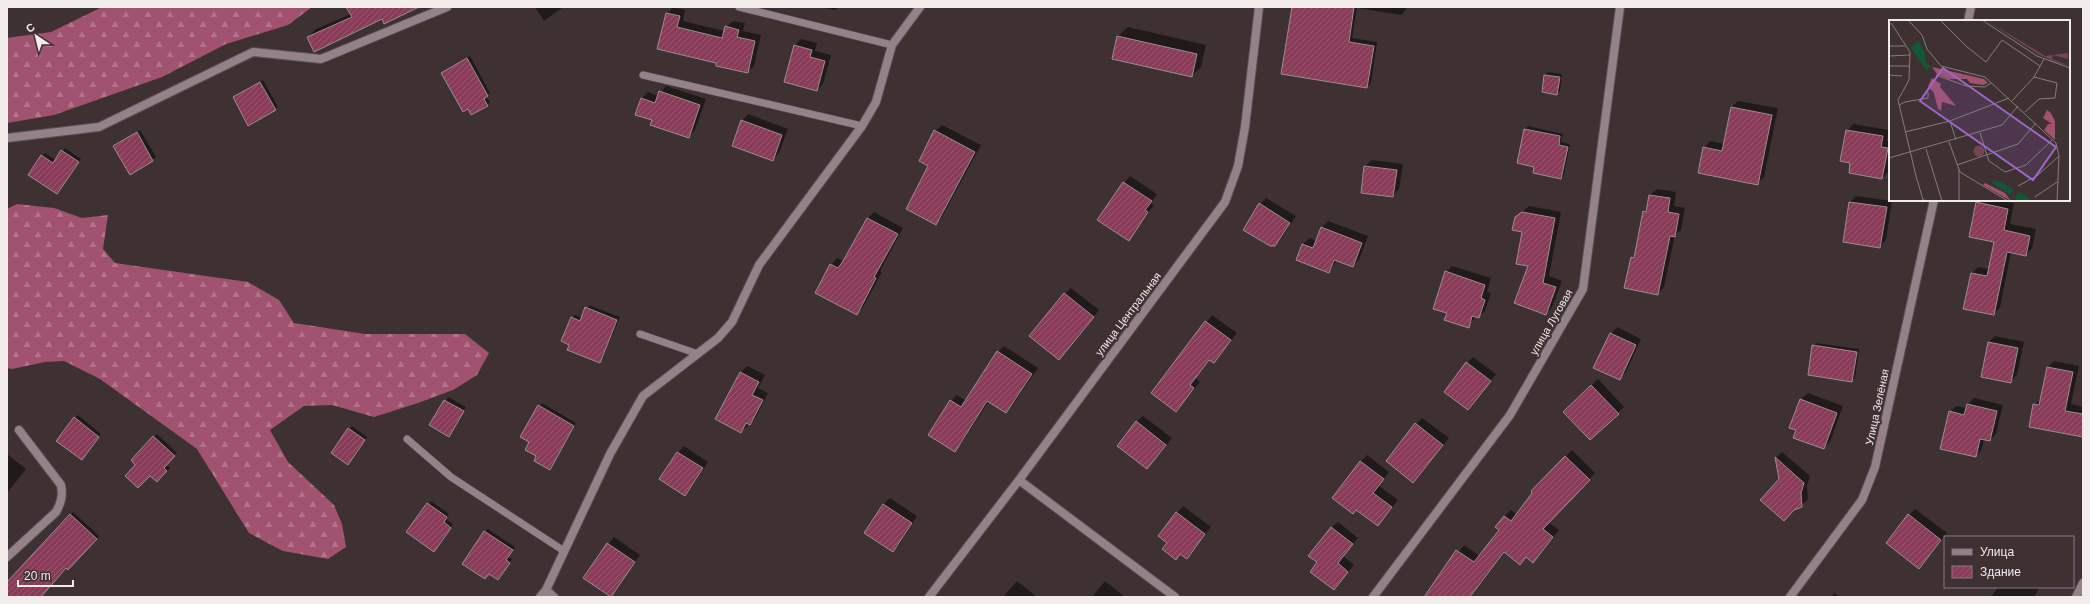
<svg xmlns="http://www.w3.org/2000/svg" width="2090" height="604" font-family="Arial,sans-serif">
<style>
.forest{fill:url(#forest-firs)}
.shadow{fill:#0007}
.building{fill:url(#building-hatch);stroke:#9c8c91}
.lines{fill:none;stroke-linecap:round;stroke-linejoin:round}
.service-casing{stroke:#5b4f52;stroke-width:8}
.minor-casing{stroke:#5b4f52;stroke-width:10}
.service{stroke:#938388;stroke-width:7}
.minor{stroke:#938388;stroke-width:8}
.labels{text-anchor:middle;stroke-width:4;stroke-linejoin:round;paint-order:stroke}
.street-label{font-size:11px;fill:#f3eaec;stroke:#3e3134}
.inset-road{fill:none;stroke:#867b7e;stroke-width:1}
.view{fill:#9f65cc;fill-opacity:0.15;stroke:#9f65cc;stroke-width:2}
.inset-edge{fill:none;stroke:#f3eaec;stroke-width:2}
</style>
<defs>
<pattern id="forest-firs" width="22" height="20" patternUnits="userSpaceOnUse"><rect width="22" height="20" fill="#a1526e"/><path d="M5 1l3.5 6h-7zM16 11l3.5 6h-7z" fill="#b3738a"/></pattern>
<pattern id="building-hatch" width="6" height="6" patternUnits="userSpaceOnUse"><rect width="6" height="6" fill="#883c58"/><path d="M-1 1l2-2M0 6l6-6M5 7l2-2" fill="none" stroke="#995870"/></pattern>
</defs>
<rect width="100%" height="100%" fill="#3e3134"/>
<path class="forest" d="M102 7H312L288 25 226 44 162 77 54 115 7 123V38L51 32Z
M17 204 54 208 82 218 108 215 103 249 115 263 248 282 279 300 294 323 365 334H465L489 353 477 375 453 390 418 403 374 417 332 405 304 406 270 430 288 462 334 505 342 524 346 547 328 559 283 551 249 533 197 449 100 379 64 361 45 362 12 369 7 368V209Z"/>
<path class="shadow" d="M348 7H410L382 18 308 37 316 29 351 14Z
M535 7H562V8L544 21Z
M673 7 685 10 683 21 725 31 726 27 733 21 745 23 743 31 761 35 754 66 747 72 718 62 659 49 667 14Z
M819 7H839L835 10Z
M1293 7H1407L1402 15 1357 8 1352 38 1377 42 1371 83 1367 87Z
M1128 27 1206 45 1201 67 1192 76 1113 58 1118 36Z
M801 39 817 43 815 51 831 55 823 84 817 90 795 45Z
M470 56 490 93 486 96 490 102 487 105 442 73Z
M1548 72 1562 74 1560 91 1557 94 1545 75Z
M263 80 278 107 275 110 234 98Z
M666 86 706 99 695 130 689 137 653 120 642 98 648 92 658 96Z
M1738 101 1778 108 1764 177 1758 183 1704 148 1710 141 1724 144 1732 107Z
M748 114 788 129 779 153 772 160 742 121Z
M1853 124 1889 130 1887 141H1890V162L1888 172 1882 178 1852 162 1847 131Z
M942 125 981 145 942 217 936 224 930 165 935 131Z
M1528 126 1563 134 1561 142 1570 144 1564 175 1561 178 1535 166 1525 129Z
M140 130 156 157 130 174 114 146Z
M65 148 81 159 57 193 42 156 45 153 56 160Z
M1372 160 1403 164 1399 189 1393 196 1365 166Z
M1130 176 1157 194 1151 203 1154 205 1129 239 1124 183Z
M1657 189 1676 192 1674 206 1685 208 1681 230 1675 235 1664 287 1658 294 1632 258 1636 254 1643 212 1648 207 1650 195Z
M1856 196 1892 201 1886 240 1879 247 1850 202Z
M1266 198 1296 216 1281 239 1275 245 1260 204Z
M1980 200H2000L2014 203 2010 224 2036 229 2032 248 2026 255 2011 252 2000 308 1993 314 1964 308 1972 273 1978 267 1989 269 1995 241 1977 203Z
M1529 206 1561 212 1549 276 1562 281 1552 307 1546 314 1529 266 1523 231 1516 218Z
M874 212 903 228 880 271 882 272 863 307 857 314 831 265 837 258 843 261 868 218Z
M1328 221 1368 236 1359 260 1353 266 1337 260 1329 272 1298 260 1303 244 1310 238 1317 241 1321 228Z
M1452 266 1491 278 1487 292 1491 293 1485 311 1478 317 1476 316 1468 326 1448 312 1446 272Z
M1071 288 1099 310 1065 352V294Z
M589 305 620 317 602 359 599 362 570 344 572 318 575 315 582 318Z
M1212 315 1237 333 1214 362 1210 359 1195 378 1200 382 1176 411 1153 393Z
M1617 327 1641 339 1626 372 1619 379 1611 334Z
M1995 336 2024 342 2017 375 2011 381 1982 376 1989 342Z
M1816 343 1859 349 1855 378 1852 381 1813 346Z
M1004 346 1038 368 1012 406 1006 412 989 401 961 444 954 450 951 401 957 395 966 401 998 352Z
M1473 357 1496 374 1468 409 1467 363Z
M2054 361 2079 366 2071 404 2083 407V436L2034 405 2041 399 2048 367Z
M747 366 765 375 758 388 768 393 756 417 741 432 740 373Z
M1598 379 1624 407 1590 439 1564 412Z
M1808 393 1843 406 1830 442 1823 448 1798 430 1791 427 1801 399Z
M448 397 466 407 451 432 431 425Z
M1974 398 2003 405 1996 434 1990 440 1984 439 1982 449 1976 456 1950 412 1956 406 1967 408 1968 404Z
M542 403 576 423 552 465 537 456 531 442 539 406Z
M78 415 101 434 84 456 75 418Z
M1143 416 1172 438 1147 468 1136 422Z
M1422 418 1449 438 1413 481 1416 424Z
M352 426 367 437 351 460 349 429Z
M157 434 177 453 166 465 170 468 157 481 132 460Z
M684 446 708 462 691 488 685 494 678 453Z
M1572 450 1595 473 1548 522 1559 530 1533 562 1527 557 1520 564 1505 552 1471 597H1423L1464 545 1480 556 1500 529 1504 516 1511 510 1517 515 1534 493 1532 491Z
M1782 452 1810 476 1807 486 1808 499 1801 506 1780 479 1776 458Z
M7 454 26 469 7 493Z
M1367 455 1389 472 1379 486 1398 500 1378 525 1357 510 1353 513 1360 462Z
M890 498 917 516 899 545 893 551 883 505Z
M431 501 449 514 446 519 453 524 437 547 408 532Z
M1183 506 1211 527 1187 557 1181 553 1176 558 1168 542 1177 513Z
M1915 509 1947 533 1919 567 1909 515Z
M73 512 99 536 68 569 67 567 40 597H8L7 584Z
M1338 522 1358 538 1343 556 1354 565 1334 589 1318 562 1331 528Z
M488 529 515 547 508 557 512 559 501 576 485 532Z
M614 537 640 555 611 596 584 577Z
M1017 581 1037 597H1003Z
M1105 581 1125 597H1092Z
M1998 587H2040L2034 597H1991Z
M1835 593 1839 597H1831Z"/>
<path class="building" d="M346 7H419L384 24 382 19 314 52 307 37 352 17Z
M1292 7H1354L1349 42 1374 46 1367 88 1281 74Z
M666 13 680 16 677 27 722 38 725 26 739 30 737 37 755 41 748 73 716 66V63L657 49Z
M1117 36 1197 54 1192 77 1112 59Z
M794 45 812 50 810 57 825 61 817 91 784 82Z
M467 58 488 96 484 99 488 106 471 115 468 109 463 112 441 73Z
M1544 75 1560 77 1557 95 1542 92Z
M260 82 276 110 248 126 233 97Z
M659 91 700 105 689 138 650 125 652 120 635 115 641 98 655 103Z
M1731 107 1772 115 1758 185 1698 173 1703 147 1722 151Z
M741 120 782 135 773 161 732 146Z
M1524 129 1560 136 1559 145 1568 147 1561 179 1533 173 1534 167 1517 163Z
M934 130 975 152 936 225 906 209 928 166 919 161Z
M1846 130 1883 136 1881 147 1888 148 1882 179 1849 173 1850 163 1840 161Z
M137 132 153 161 130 175 113 146Z
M61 150 79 162 57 194 28 175 41 155 53 163Z
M1364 166 1397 170 1393 197 1361 193Z
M1123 182 1152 201 1145 210 1148 212 1129 241 1097 220Z
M1649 195 1670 198 1668 212 1679 214 1675 237 1670 236 1658 295 1624 288 1631 257 1634 258 1643 211 1646 212Z
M1849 202 1887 207 1880 248 1843 242Z
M1976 202 2008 209 2004 230 2030 236 2026 256 2007 252 1994 315 1963 309 1971 273 1987 276 1994 242 1969 237Z
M1259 203 1290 223 1275 246H1270L1243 230Z
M1522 212 1555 218 1543 283 1556 287 1546 315 1514 303 1528 266 1516 264 1522 232 1512 230 1515 217Z
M867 218 898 234 874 277 876 278 857 315 815 293 830 264 838 268 843 261Z
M1321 227 1362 243 1353 267 1334 260 1329 273 1296 260 1302 244 1313 248Z
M1445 271 1485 285 1481 298 1485 300 1479 318 1472 316 1469 328 1444 320 1447 313 1433 309Z
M1064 293 1094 317 1059 360 1029 336Z
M585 307 617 320 600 363 567 350 569 345 561 341 571 317 580 321Z
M1205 321 1231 340 1214 363 1209 360 1190 385 1194 388 1176 412 1151 393Z
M1610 333 1636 345 1620 380 1593 368Z
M1988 342 2018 348 2011 383 1981 377Z
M1812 345 1857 352 1852 382 1808 375Z
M997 351 1032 374 1006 413 987 401 955 452 928 435 950 400 961 407Z
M1466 362 1491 381 1468 410 1444 392Z
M2047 367 2073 372 2065 411 2083 414V437L2029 427 2033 404 2039 405Z
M740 372 759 382 752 395 763 400 750 425 746 423 741 433 715 419Z
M1591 385 1619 414 1590 440 1563 412Z
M1800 399 1837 413 1824 449 1793 438 1796 430 1789 428Z
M444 400 464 411 449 437 429 425Z
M1967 404 1997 411 1990 441 1980 439 1976 457 1940 449 1949 411 1964 415Z
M538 405 574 426 550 470 534 461 536 456 525 450 529 442 520 437Z
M74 417 99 437 82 460 56 441Z
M1136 421 1166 445 1147 469 1117 446Z
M1415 423 1443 445 1413 483 1386 461Z
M348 428 365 440 348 465 331 453Z
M153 436 175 456 164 468 167 471 157 482 150 476 138 488 125 476 135 465 131 460Z
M677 452 703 468 685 496 659 479Z
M1565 456 1590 480 1543 529 1553 537 1533 563 1526 557 1520 565 1504 552 1470 597H1424L1456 550 1474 562 1499 530 1495 527 1504 516 1511 521 1532 493 1531 491Z
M1775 457 1804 483 1801 493 1802 507 1794 510 1784 521 1760 500 1779 479Z
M1360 461 1384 479 1373 493 1392 507 1378 526 1356 510 1353 514 1332 498Z
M427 503 447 517 444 522 451 528 434 552 406 532Z
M883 504 912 523 893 552 864 533Z
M1176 512 1205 534 1187 559 1180 554 1176 560 1162 549 1167 543 1158 536Z
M70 514 97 539 68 570 66 568 41 597H7V582Z
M1908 514 1941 540 1919 569 1886 543Z
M1331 527 1353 544 1338 563 1348 572 1334 590 1310 572 1317 562 1308 556Z
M484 531 513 550 506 560 510 563 498 580 489 574 485 579 462 564Z
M607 543 635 562 611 597 583 578Z"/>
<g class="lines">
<g class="service-casing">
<path id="service" d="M739 7 892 45
M643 75 862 126
M640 334 698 354
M407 439 451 477 564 551"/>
</g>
<g class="minor-casing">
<path id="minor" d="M1968 21 1971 7
M7 138 99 127 253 52 321 59 447 7
M1019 480 1175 597
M7 557 56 512C61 503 63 496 61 485L19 430
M546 590 554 597
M540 597 546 590 610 454 643 396 718 338 732 322 759 265 862 126 876 102 892 45 920 7
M929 597 1019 480 1225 202 1238 166 1245 127 1259 7
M1373 597 1510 415 1583 289 1620 7
M1790 597 1862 500 1875 467 1934 200
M2076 597 2083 583"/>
</g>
<use href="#service" class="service"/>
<use href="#minor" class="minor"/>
</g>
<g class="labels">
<g class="street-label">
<text transform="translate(1128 314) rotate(-53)" y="4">улица Центральная</text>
<text transform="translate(1551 322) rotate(-60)" y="4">улица Луговая</text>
<text transform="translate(1877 407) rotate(-78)" y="4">Улица Зелёная</text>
</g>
</g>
<g transform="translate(1889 20)">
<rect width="181" height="181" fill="#3e3134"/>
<path d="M97 0 156 36 179 33V39L164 35 163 39 181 46 167 42 149 34ZM84.5 131a5.5 5.5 0 1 1 11 0a5.5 5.5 0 1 1-11 0Z" fill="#764555"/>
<path d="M43 47 95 59 99 63 94 65 81 63 78 59H60L48 54ZM43 58 52 64 51 67 67 86 53 82 52 91 49 89 45 73 39 66ZM158 90 162 93 166 101V120L155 110 159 104H163L154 98ZM96 163 116 173 122 181 94 165Z" fill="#a1526e"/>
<path d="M29 21 36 33 37 43 41 46 38 51 22 28ZM104 160 114 163 125 170 121 175 103 163ZM131 172 141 179 142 181H128L126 177Z" fill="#125736"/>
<path class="inset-road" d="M19 0 33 15 38 29 52 46 96 57 167 123 170 136 168 181M51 0 77 26 97 42 113 20 151 46M93 0 148 36 181 48M2 3 21 32 20 60 9 80 27 156 34 180 40 181M0 26H16M0 36 21 35M0 46H21M0 55 13 56M47 55 77 66 96 67 102 63M123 81 145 57 155 39M10 85 16 82 39 78V72M136 92 150 79 166 78 168 63 145 57M61 101 67 120M16 112 61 101 120 78M91 113 100 141 116 152 137 145 163 120M60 122 71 152 119 181M37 129 53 181M0 138 113 105 129 86M68 145 129 124 147 103M129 166 149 155 170 136M146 177 168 162M70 181V150"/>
<path class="view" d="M54 48 167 127 144 160 31 81Z"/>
<rect width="181" height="181" class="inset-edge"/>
</g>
<rect width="2090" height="604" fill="none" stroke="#f3eaec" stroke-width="16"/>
<rect x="1944" y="536" width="130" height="52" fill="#3e3134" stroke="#867b7e"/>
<rect x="1952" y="549" width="20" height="6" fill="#938388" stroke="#867b7e"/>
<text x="1980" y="556" font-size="12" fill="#f3eaec">Улица</text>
<rect x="1952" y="566" width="20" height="12" fill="url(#building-hatch)" stroke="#867b7e"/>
<text x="1980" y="576" font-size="12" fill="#f3eaec">Здание</text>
<g transform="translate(36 36) rotate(325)" stroke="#3e3134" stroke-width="3" paint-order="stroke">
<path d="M0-3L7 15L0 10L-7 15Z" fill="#f3eaec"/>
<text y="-6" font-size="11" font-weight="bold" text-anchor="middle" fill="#f3eaec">С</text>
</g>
<path d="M18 580v6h55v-6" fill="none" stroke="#f3eaec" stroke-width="2"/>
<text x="24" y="580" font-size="12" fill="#f3eaec" stroke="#3e3134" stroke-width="3" paint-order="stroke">20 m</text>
</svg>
